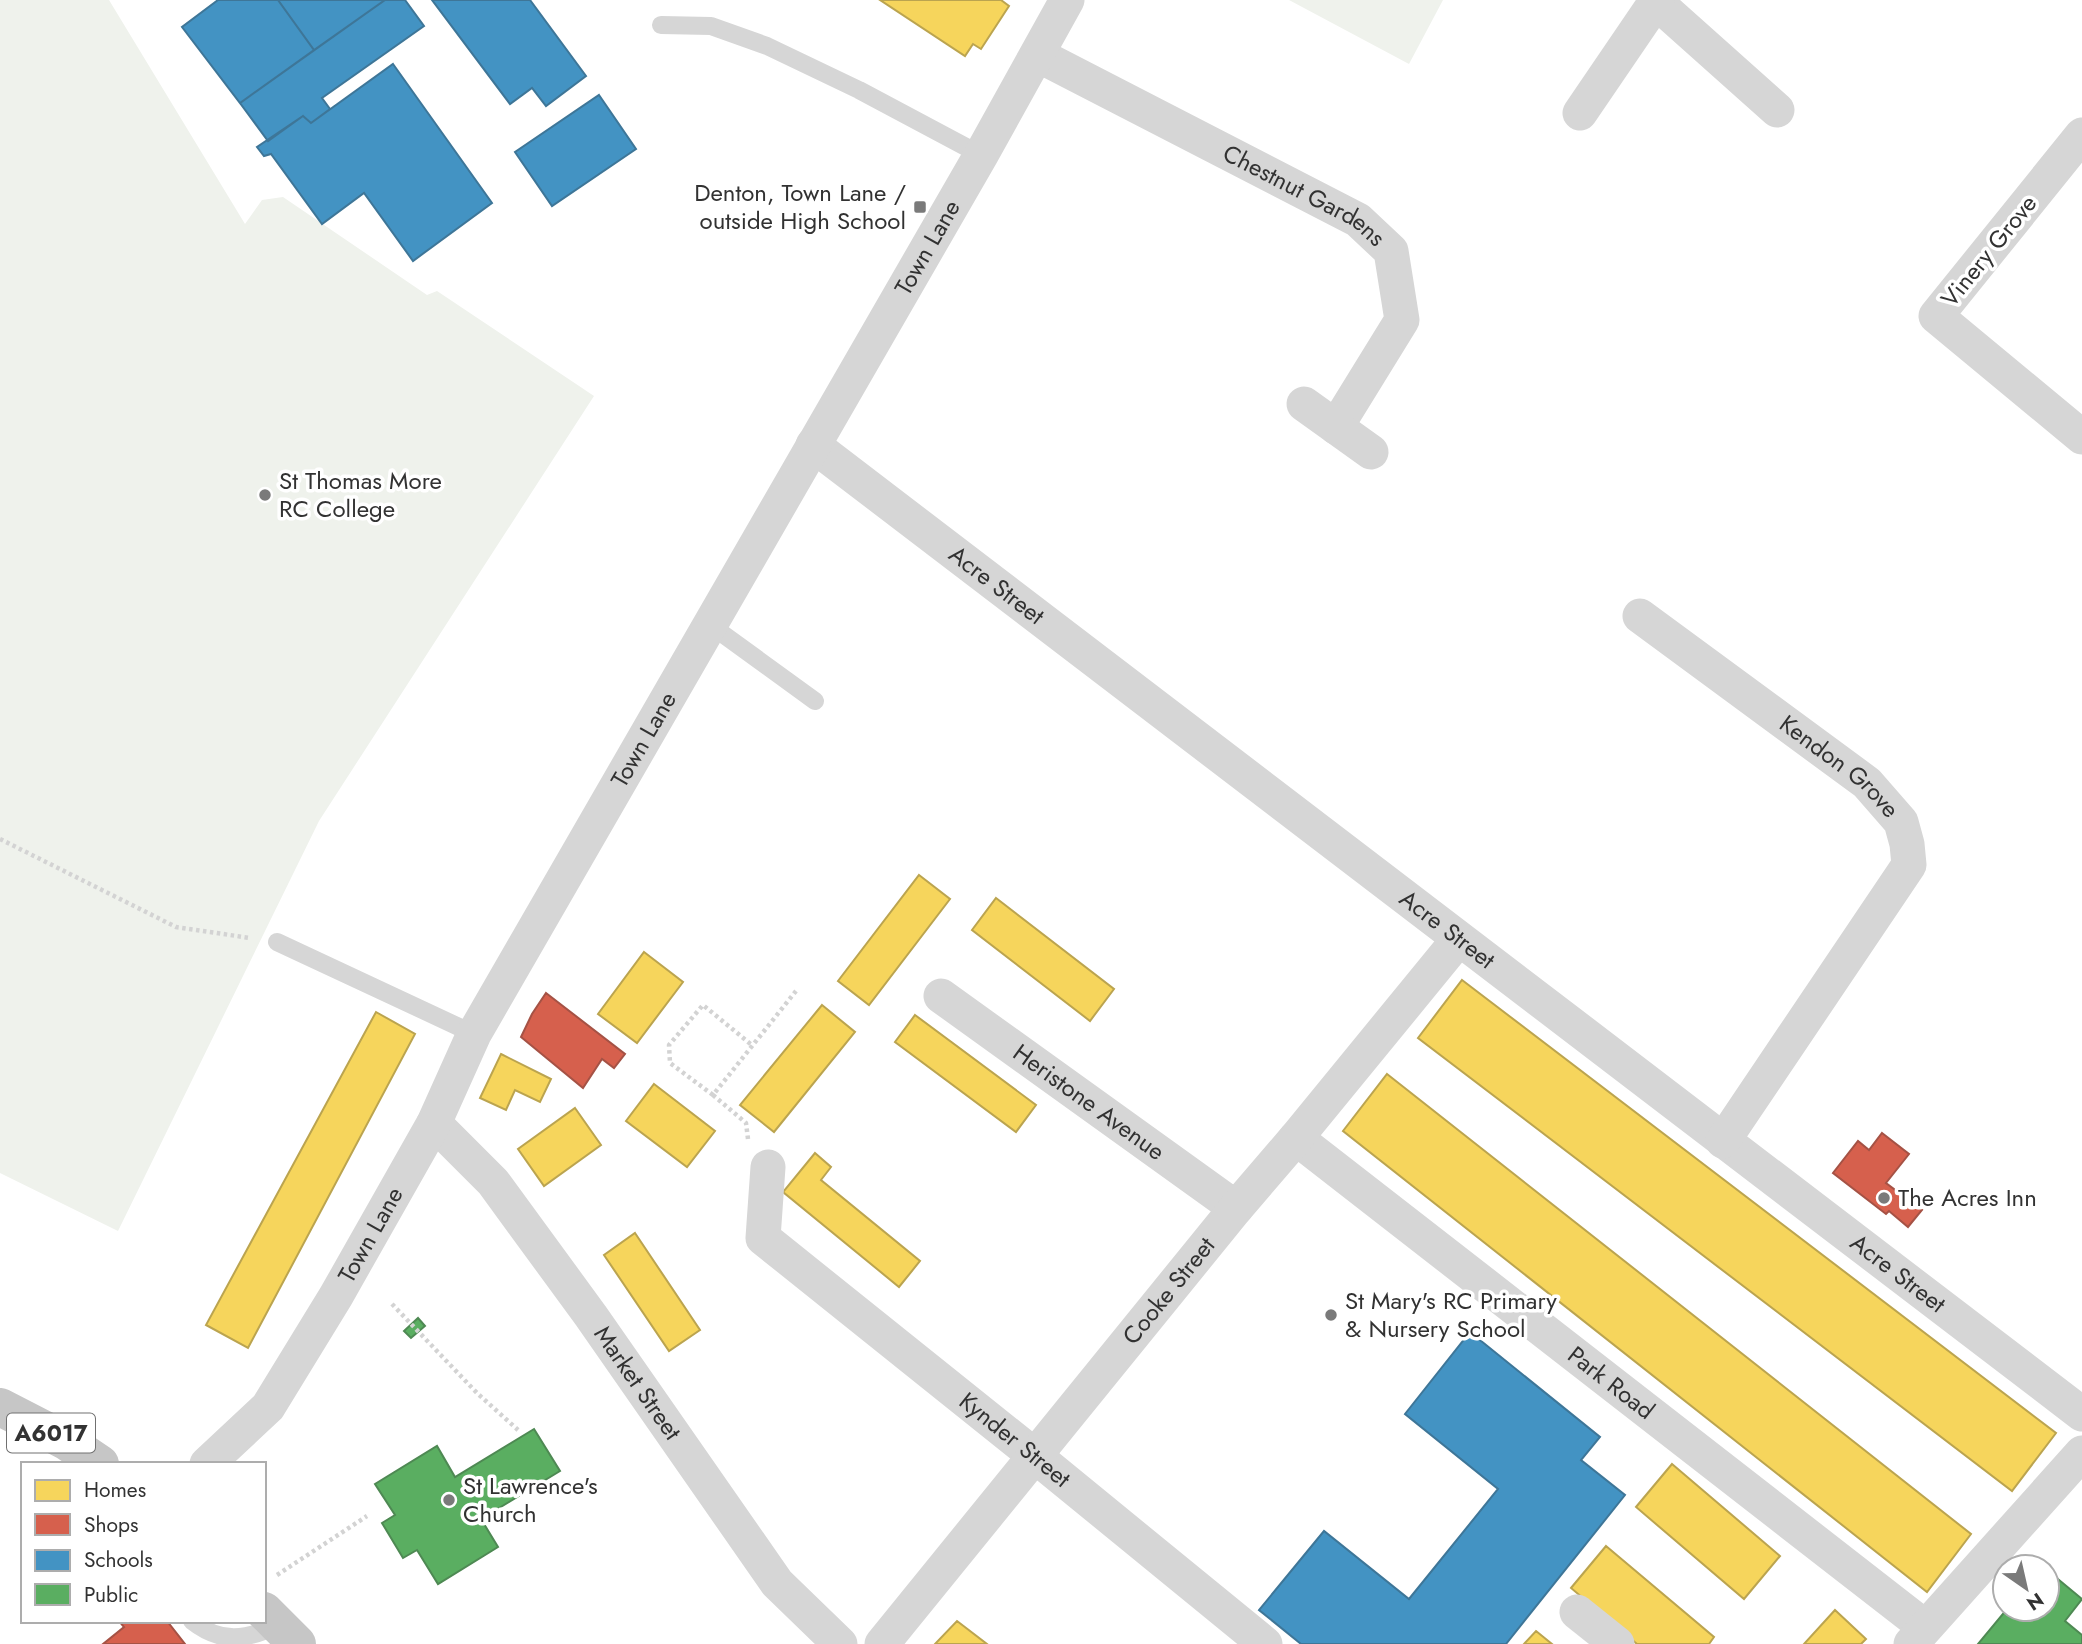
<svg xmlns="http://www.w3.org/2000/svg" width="2082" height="1644" font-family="Jost,sans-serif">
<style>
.green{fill:#eff2ec}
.homes{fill:#f6d55c;stroke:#bba44f;stroke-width:2}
.shops{fill:#d6604d;stroke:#a55245;stroke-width:2}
.schools{fill:#4393c3;stroke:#3e7698;stroke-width:2}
.public{fill:#5aae61;stroke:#4e8953;stroke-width:2}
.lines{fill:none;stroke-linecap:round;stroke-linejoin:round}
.path{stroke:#d3d3d3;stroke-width:4.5;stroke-dasharray:3.5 3.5;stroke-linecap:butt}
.service{stroke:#d6d6d6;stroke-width:18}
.minor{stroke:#d6d6d6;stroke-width:35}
.trunk{stroke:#c6c6c6;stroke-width:38}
.poi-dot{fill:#7a7a7a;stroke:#fff;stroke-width:2.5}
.labels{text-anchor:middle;stroke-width:7;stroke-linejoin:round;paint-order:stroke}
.shield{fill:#fff;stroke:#707070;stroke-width:2}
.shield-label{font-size:23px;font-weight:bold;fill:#323232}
.poi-label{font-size:24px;fill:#323232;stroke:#fff;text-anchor:start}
.street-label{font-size:24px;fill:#323232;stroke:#fff}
</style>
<rect width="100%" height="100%" fill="#fff"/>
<path class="green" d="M0 0H109L245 224 262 200 283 197 427 295 437 291 594 396 319 821 118 1231 0 1173Z
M1289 0H1443L1409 64Z"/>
<path class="homes" d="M880 0H1001L1009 6 981 49 973 44 965 56Z
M919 875 950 899 869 1005 838 981Z
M996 898 1114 989 1090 1021 972 930Z
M644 952 683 982 637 1043 598 1014Z
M1462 980 2056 1433 2012 1491 1418 1038Z
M822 1005 855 1032 774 1132 740 1105Z
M376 1012 415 1034 248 1348 206 1325Z
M915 1015 1036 1105 1016 1132 895 1042Z
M501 1054 551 1079 540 1102 515 1090 506 1110 480 1098Z
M1387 1074 1971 1534 1927 1592 1343 1131Z
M654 1084 715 1131 687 1167 626 1121Z
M575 1108 601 1145 544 1186 518 1149Z
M815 1153 831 1167 821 1180 920 1261 899 1287 783 1192Z
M635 1233 700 1330 669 1351 604 1255Z
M1672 1464 1780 1556 1744 1599 1636 1507Z
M1606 1546 1714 1637 1709 1644H1637L1571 1588Z
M1835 1610 1866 1639 1861 1644H1804Z
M957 1621 987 1644H935Z
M1536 1631 1552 1644H1524Z"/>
<path class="shops" d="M546 993 625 1054 614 1068 602 1059 583 1088 521 1037 532 1014Z
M1882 1133 1909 1154 1886 1183 1922 1210 1908 1227 1889 1211 1886 1214 1833 1173 1858 1141 1869 1150Z
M119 1621H167L185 1644H103L124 1627Z"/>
<path class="schools" d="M218 0H278L314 50 240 103 182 27Z
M278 0H385L314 50Z
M385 0H405L424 26 322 98 330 109 311 123 303 116 268 141 240 103Z
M432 0H530L586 76 546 106 532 88 510 104Z
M393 64 492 203 413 261 364 193 322 224 271 154 264 156 257 147 303 116 311 123Z
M599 95 636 149 552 206 515 152Z
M1470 1332 1600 1437 1581 1460 1625 1495 1506 1644H1301L1259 1610 1324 1531 1409 1599 1498 1489 1405 1414Z"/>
<path class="public" d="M418 1318 425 1326 411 1338 404 1331Z
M534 1429 560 1471 481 1519 498 1547 438 1584 417 1550 403 1558 382 1523 395 1515 375 1484 437 1446 455 1477Z
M2047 1570 2082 1599 2065 1621 2082 1635V1644H1978L2007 1609H2047Z"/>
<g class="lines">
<path class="path" d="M0 839 176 927 250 938
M713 1095 670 1063 669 1045 703 1005 753 1046
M748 1139 746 1123 713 1095 796 991
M392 1304 477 1393 518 1430
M277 1575 367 1516"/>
<path class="service" d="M661 25 711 26 767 46 859 90 981 155
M709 624 815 701
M277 942 474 1034
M192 1621C221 1644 246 1640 278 1625"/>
<g class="minor">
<path d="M1656 2 1777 110"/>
<path id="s1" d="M1038 55 1358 220 1391 251 1402 320 1336 427"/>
<path d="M1580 113 1657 0"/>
<path d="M2082 135 1936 316 2082 437"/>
<path d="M1304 404 1371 452"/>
<path id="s2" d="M813 445 2082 1414"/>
<path id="s3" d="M1640 616 1867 783 1901 822 1907 844 1909 865 1723 1141"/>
<path id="s4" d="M941 996 1236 1208"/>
<path id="s5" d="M434 1123 493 1182 591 1316 777 1583 840 1644"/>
<path id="s6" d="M1296 1138 1925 1627"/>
<path id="s7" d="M768 1167 763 1238 1035 1456 1265 1644"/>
<path id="s8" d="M207 1464 268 1407 336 1296 434 1123 474 1034 981 155 1067 0"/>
<path d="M1577 1612 1617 1644"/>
<path id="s9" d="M882 1644 1236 1208 1296 1138 1458 940"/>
<path d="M1911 1644 2082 1453"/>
</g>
<path class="trunk" d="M0 1407 66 1441 100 1464
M264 1611 297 1644"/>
</g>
<g class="poi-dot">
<rect x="913" y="200" width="14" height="14" rx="3.5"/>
<circle cx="265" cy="495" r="7"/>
<circle cx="1884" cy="1198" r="7"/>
<circle cx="1331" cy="1315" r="7"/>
<circle cx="449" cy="1500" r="7"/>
</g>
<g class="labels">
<rect class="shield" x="7" y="1413.5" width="88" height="39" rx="5"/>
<g class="shield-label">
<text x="51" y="1441">A6017</text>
</g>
<g class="poi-label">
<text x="906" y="201" text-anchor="end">Denton, Town Lane /<tspan x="906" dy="28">outside High School</tspan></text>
<text x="279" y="489">St Thomas More<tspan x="279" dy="28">RC College</tspan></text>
<text x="1898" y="1206">The Acres Inn</text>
<text x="1345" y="1309">St Mary's RC Primary<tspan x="1345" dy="28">&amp; Nursery School</tspan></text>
<text x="463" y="1494">St Lawrence's<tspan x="463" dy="28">Church</tspan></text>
</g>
<g class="street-label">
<text dy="8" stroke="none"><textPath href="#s1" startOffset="301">Chestnut Gardens</textPath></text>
<text dy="8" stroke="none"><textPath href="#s8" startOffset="1418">Town Lane</textPath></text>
<text transform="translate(1989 251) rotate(-51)" y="8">Vinery Grove</text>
<text dy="8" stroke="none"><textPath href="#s2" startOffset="231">Acre Street</textPath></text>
<text dy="8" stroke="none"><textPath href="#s8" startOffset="850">Town Lane</textPath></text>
<text dy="8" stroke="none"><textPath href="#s3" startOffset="250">Kendon Grove</textPath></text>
<text dy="8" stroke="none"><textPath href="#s2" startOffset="798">Acre Street</textPath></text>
<text dy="8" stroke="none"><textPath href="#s4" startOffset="182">Heristone Avenue</textPath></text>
<text dy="8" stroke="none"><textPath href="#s8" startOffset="284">Town Lane</textPath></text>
<text dy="8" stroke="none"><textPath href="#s2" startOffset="1365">Acre Street</textPath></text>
<text dy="8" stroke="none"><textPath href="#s9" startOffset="455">Cooke Street</textPath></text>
<text dy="8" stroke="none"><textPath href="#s6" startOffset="399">Park Road</textPath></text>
<text dy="8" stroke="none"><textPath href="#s5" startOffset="331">Market Street</textPath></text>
<text dy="8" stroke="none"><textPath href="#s7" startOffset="394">Kynder Street</textPath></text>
</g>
</g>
<rect x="21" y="1462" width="245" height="161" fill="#ffffff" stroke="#adadad" stroke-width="2"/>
<rect x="35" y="1480" width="35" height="21" fill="#f6d55c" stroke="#adadad" stroke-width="2"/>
<text x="84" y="1497" font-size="21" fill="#323232">Homes</text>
<rect x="35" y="1514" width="35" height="21" fill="#d6604d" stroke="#adadad" stroke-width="2"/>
<text x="84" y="1532" font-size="21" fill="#323232">Shops</text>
<rect x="35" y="1550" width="35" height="21" fill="#4393c3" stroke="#adadad" stroke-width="2"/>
<text x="84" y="1567" font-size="21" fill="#323232">Schools</text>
<rect x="35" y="1584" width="35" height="21" fill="#5aae61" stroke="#adadad" stroke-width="2"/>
<text x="84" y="1602" font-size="21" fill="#323232">Public</text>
<g transform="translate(2026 1588) rotate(146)"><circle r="33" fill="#ffffff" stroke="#adadad" stroke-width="2"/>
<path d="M0-5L12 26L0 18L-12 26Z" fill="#7a7a7a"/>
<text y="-10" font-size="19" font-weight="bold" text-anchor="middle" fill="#323232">N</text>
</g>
</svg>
